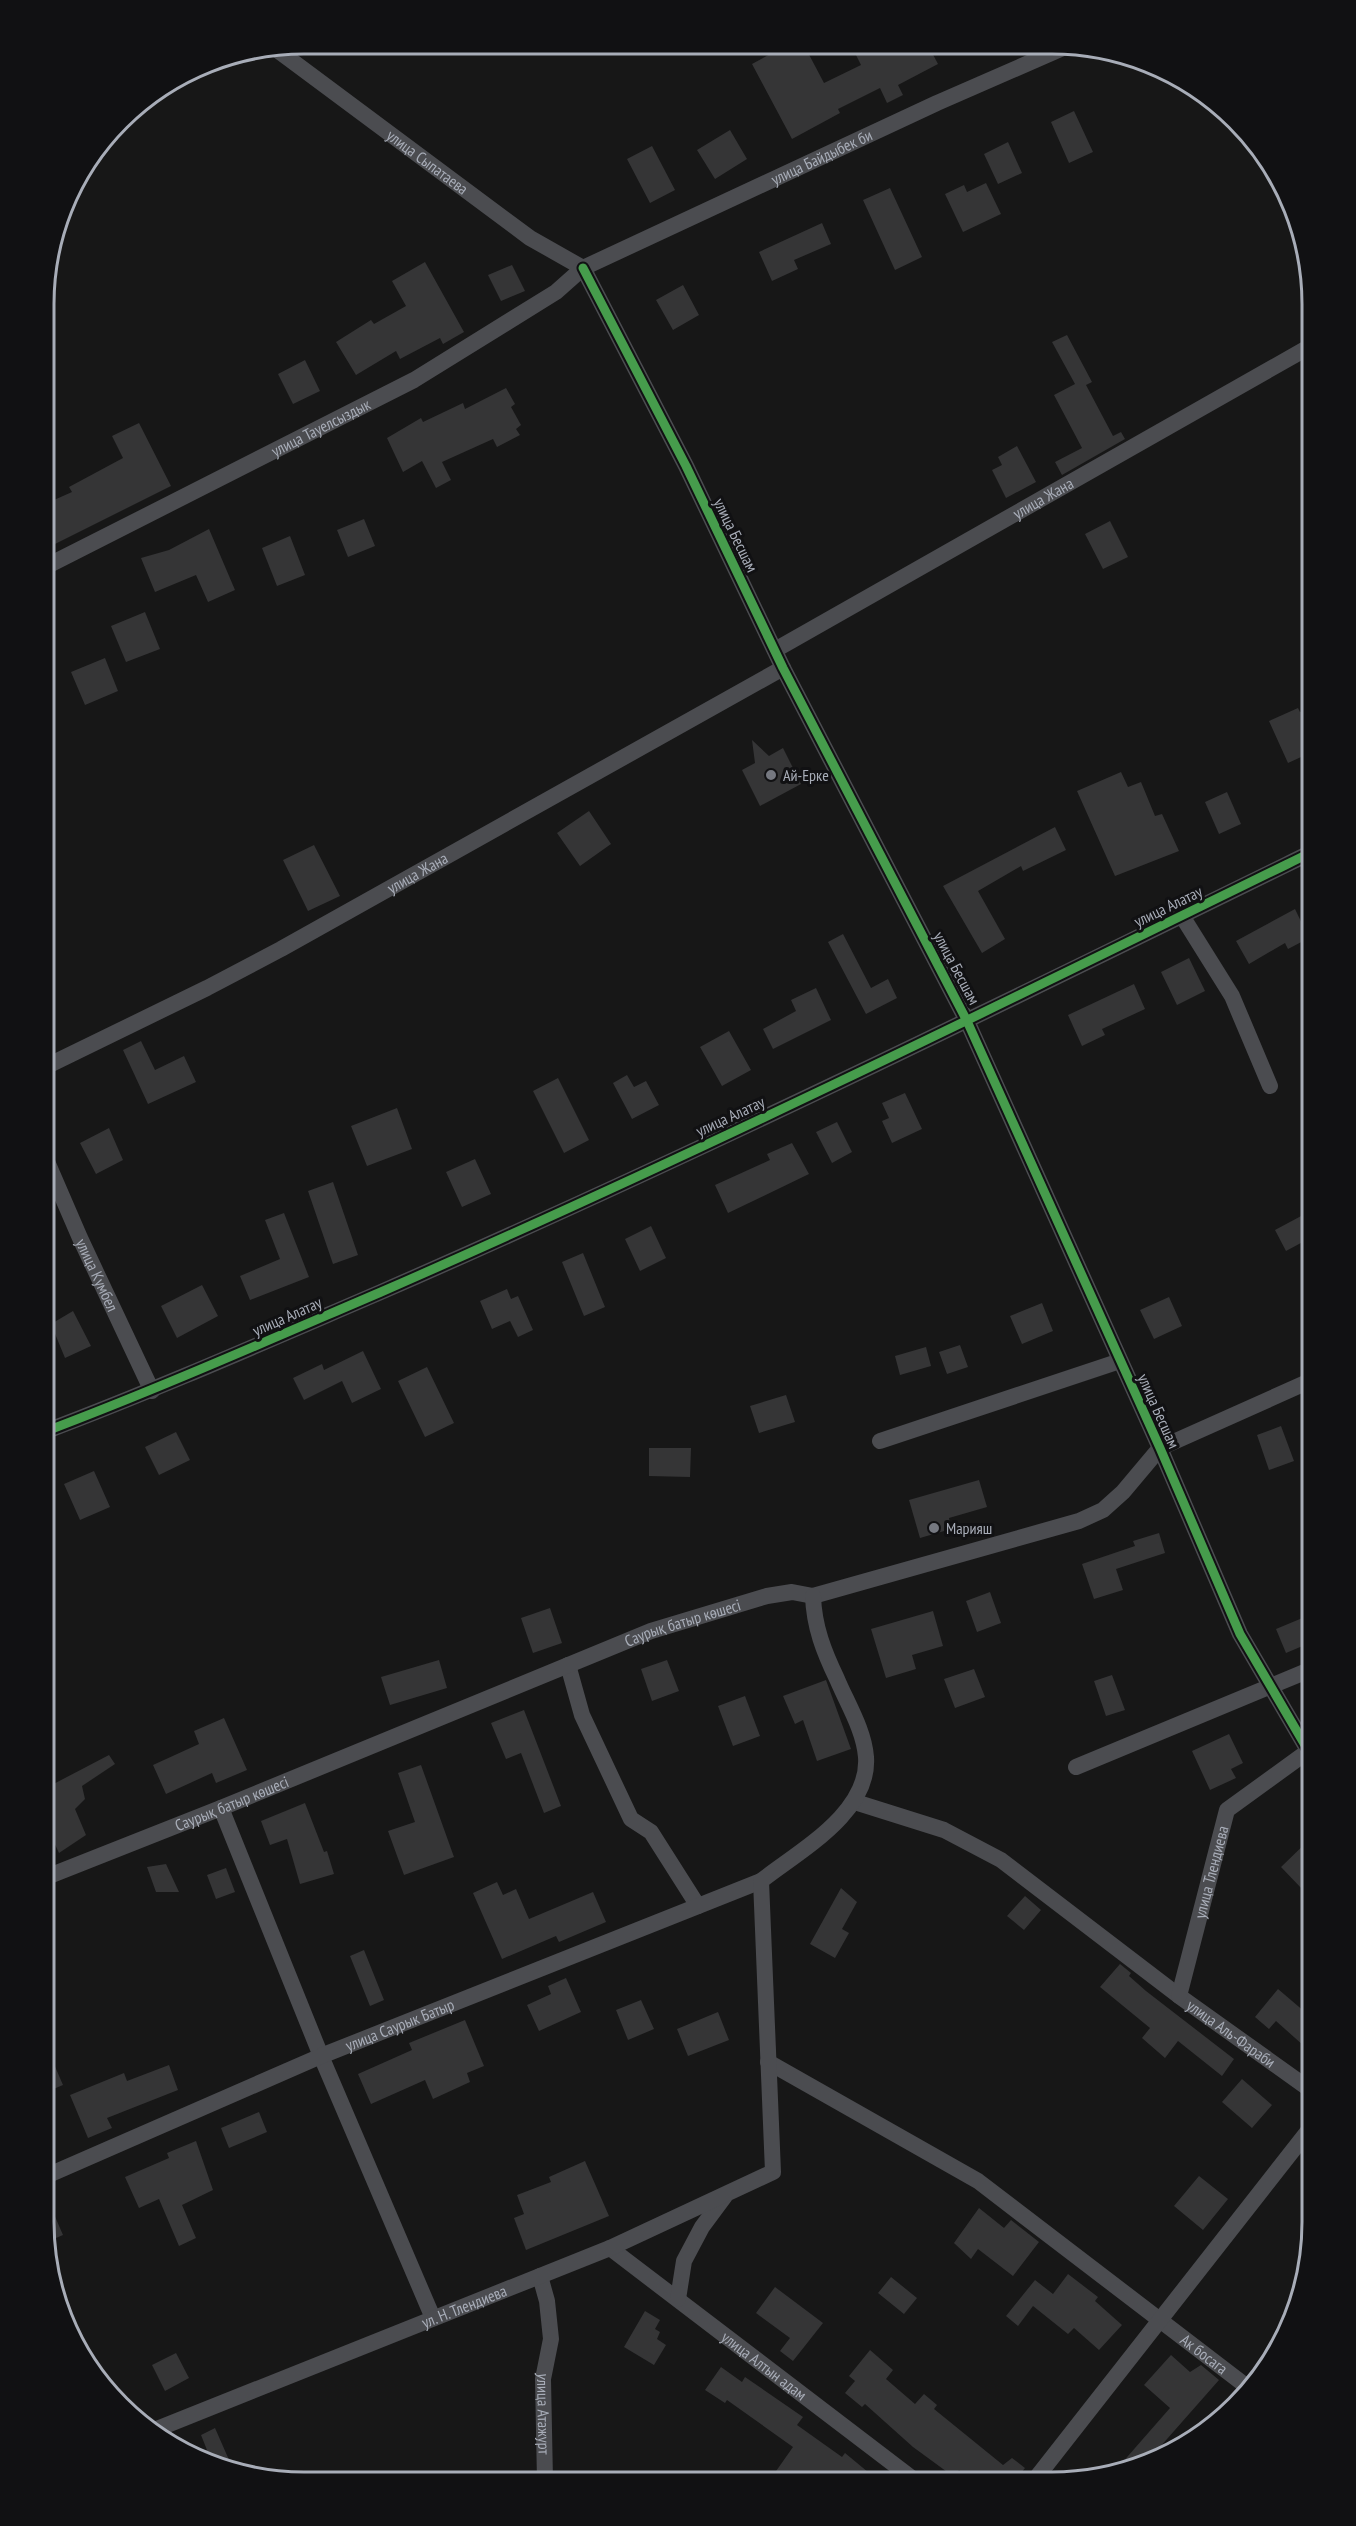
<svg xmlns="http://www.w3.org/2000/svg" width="1356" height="2526" font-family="'PT Sans Narrow',sans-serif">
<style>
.building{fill:#353536}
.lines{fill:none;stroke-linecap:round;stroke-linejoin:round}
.minor{stroke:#4b4c50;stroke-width:16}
.cycleway-casing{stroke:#111113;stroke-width:13}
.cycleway{stroke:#469c4c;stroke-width:9}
.poi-dot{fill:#757880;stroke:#111113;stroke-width:2}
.labels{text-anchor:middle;stroke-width:6;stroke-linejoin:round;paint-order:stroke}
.street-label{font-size:16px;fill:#a8adb8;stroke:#111113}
.poi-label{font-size:16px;fill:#a8adb8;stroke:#111113;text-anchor:start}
.rim{fill:none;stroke:#a8adb8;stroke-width:3}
</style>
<rect width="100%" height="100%" fill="#171717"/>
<path class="building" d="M785 46 805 47 824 83 861 65 852 47H929L938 64 898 85 903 95 887 103 880 88 838 109 840 113 792 139 752 64Z
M1074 111 1093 152 1069 163 1051 122Z
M730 130 747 159 715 179 697 150Z
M1008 142 1022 173 998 184 984 154Z
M652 146 675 190 650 203 627 159Z
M986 183 1001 214 963 232 945 194 964 185 967 192Z
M890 188 922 257 895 270 863 200Z
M822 223 831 244 794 260 798 269 772 281 759 252Z
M425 262 464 332 443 344 440 338 400 359 396 351 356 375 336 342 371 320 374 324 406 306 392 281Z
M512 265 525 291 501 301 488 275Z
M683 285 699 315 673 330 656 300Z
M1067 335 1092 382 1086 385 1113 436 1121 432 1125 439 1062 475 1055 462 1082 448 1054 395 1075 384 1052 342Z
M305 360 320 391 293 404 278 374Z
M506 388 515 404 511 407 521 425 516 429 520 435 497 447 493 439 442 462 451 480 436 488 422 461 403 472 387 438 421 418 423 422 463 403 465 409Z
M139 423 171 486 45 549V504L72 492 69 487 123 458 112 436Z
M1017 446 1036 482 1006 498 992 470 1002 465 998 457Z
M364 519 375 546 348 557 337 530Z
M1110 521 1128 557 1103 569 1085 534Z
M209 529 235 590 208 602 196 575 155 592 141 558 169 550Z
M290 536 305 575 277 586 262 548Z
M145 612 160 649 126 662 111 626Z
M105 658 118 691 85 705 71 672Z
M1312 706V752L1288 763 1269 721 1298 708 1300 712Z
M752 740 769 756 783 748 801 784 760 806 742 770 755 763Z
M1121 772 1128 787 1141 782 1155 816 1162 814 1179 851 1115 876 1077 791Z
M1227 792 1241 824 1219 834 1205 802Z
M589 811 611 844 580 866 557 833Z
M1055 827 1066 850 1023 871 1021 866 978 891 1005 939 982 953 943 886Z
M314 845 340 896 308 911 283 860Z
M1295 909 1309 938 1288 949 1285 943 1249 964 1236 941Z
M843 934 871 988 888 979 897 998 866 1014 828 942Z
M1189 958 1205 991 1177 1005 1161 972Z
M1134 984 1145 1009 1102 1029 1105 1035 1082 1046 1068 1015Z
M816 988 831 1020 773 1049 763 1029 796 1011 791 1000Z
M729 1031 751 1070 722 1086 700 1047Z
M141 1041 155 1070 184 1056 196 1082 148 1104 123 1050Z
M627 1075 634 1087 646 1081 659 1105 632 1119 613 1083Z
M558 1078 589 1140 564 1153 533 1091Z
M905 1093 922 1129 892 1143 882 1121 889 1118 882 1103Z
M397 1108 412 1149 367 1166 351 1126Z
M837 1122 852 1152 832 1163 816 1132Z
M109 1128 123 1160 96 1174 80 1143Z
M792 1143 809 1174 728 1213 715 1185 770 1160 767 1154Z
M475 1159 491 1194 462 1207 446 1172Z
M333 1182 358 1255 333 1264 308 1191Z
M284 1213 309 1277 250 1300 240 1276 280 1259 265 1220Z
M1303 1215 1312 1237 1286 1251 1275 1230Z
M651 1226 666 1258 640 1271 625 1239Z
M583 1253 605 1307 584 1316 562 1262Z
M202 1285 218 1316 177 1338 161 1306Z
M507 1289 511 1299 518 1296 533 1330 518 1337 510 1321 492 1329 480 1301Z
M1169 1297 1182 1326 1154 1339 1140 1310Z
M1042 1303 1053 1331 1022 1344 1010 1316Z
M73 1311 91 1346 65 1358 51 1324Z
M960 1345 968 1367 947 1374 939 1352Z
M926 1347 931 1366 900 1375 895 1356Z
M363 1351 381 1389 352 1403 342 1381 304 1400 293 1378 322 1364 324 1370Z
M427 1367 454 1423 425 1437 398 1381Z
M786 1395 795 1422 759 1433 750 1406Z
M1281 1426 1294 1461 1269 1470 1257 1435Z
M176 1432 190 1460 159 1475 145 1447Z
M649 1448H691L690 1477 649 1476Z
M94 1471 110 1507 80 1520 64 1484Z
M979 1480 987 1507 949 1518 951 1529 920 1538 909 1500Z
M1159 1533 1165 1553 1116 1569 1123 1590 1094 1599 1082 1564 1135 1546 1133 1541Z
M990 1592 1001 1623 977 1632 966 1601Z
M550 1608 562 1643 533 1653 521 1618Z
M933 1611 943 1646 912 1655 916 1669 886 1678 871 1629Z
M1312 1614V1642L1286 1653 1276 1629Z
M439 1660 447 1688 390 1705 381 1677Z
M667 1660 679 1691 652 1701 641 1669Z
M974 1669 985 1697 955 1708 944 1679Z
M1112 1675 1125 1710 1106 1716 1094 1681Z
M826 1680 851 1749 817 1761 803 1720 795 1724 783 1696Z
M745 1696 760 1736 733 1746 718 1706Z
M524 1710 561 1806 544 1813 521 1753 506 1759 491 1723Z
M224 1718 247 1770 216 1783 212 1773 166 1794 153 1765 199 1744 194 1731Z
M1229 1734 1243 1763 1231 1769 1236 1778 1210 1790 1192 1751Z
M109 1755 115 1764 82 1786 85 1799 75 1809 86 1835 59 1853 44 1821V1789Z
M421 1765 454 1857 404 1875 388 1831 415 1822 398 1773Z
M305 1803 324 1852 327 1851 334 1874 300 1884 287 1839 270 1845 261 1821Z
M1312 1837V1881L1303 1890 1281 1867Z
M166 1864 179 1892H156L147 1867Z
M226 1868 235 1892 216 1899 207 1875Z
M497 1882 503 1895 516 1889 529 1919 593 1892 606 1922 559 1942 556 1936 502 1959 473 1893Z
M841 1888 857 1902 842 1929 849 1933 835 1958 810 1944Z
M1025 1896 1041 1910 1024 1930 1007 1916Z
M364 1950 384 2000 370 2006 350 1956Z
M1120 1964 1131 1973 1129 1976 1146 1991 1234 2059 1222 2076 1178 2041 1165 2058 1142 2038 1150 2028 1100 1987Z
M566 1978 581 2012 539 2031 527 2005 551 1994 548 1986Z
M1278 1989 1312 2018V2037L1304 2046 1276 2021 1269 2029 1255 2017Z
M641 2000 654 2029 628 2040 616 2010Z
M718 2012 729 2040 688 2056 677 2029Z
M465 2020 484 2066 467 2073 470 2082 433 2099 425 2080 371 2104 358 2074 412 2050 409 2043Z
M44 2041 63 2085 44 2093Z
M169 2065 178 2090 107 2118 112 2128 88 2138 70 2095 124 2073 127 2081Z
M1242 2079 1272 2105 1252 2128 1222 2102Z
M259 2112 267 2132 229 2148 221 2128Z
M196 2141 213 2190 182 2205 196 2238 179 2246 159 2199 139 2208 125 2177 169 2158 167 2153Z
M585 2161 609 2216 526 2250 514 2218 524 2214 517 2195 551 2182 549 2177Z
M1199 2176 1228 2199 1203 2230 1174 2206Z
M44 2191 63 2235 47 2242 44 2222Z
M979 2208 1004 2228 1011 2220 1039 2242 1013 2276 978 2249 971 2259 954 2243Z
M1068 2274 1098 2297 1095 2301 1122 2325 1099 2350 1074 2328 1068 2334 1033 2306 1018 2326 1006 2316 1035 2280 1053 2294Z
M891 2277 917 2298 904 2314 878 2293Z
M775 2287 823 2323 793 2361 780 2351 790 2338 756 2313Z
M645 2311 660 2320 655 2329 660 2332 657 2339 666 2345 654 2365 624 2347Z
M870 2350 893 2370 886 2379 915 2404 924 2394 937 2405 934 2409 1003 2465 1012 2458 1025 2468 1014 2482H974L959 2470 954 2477 913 2447 865 2404 862 2407 845 2393 855 2381 849 2376Z
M176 2353 189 2378 165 2391 152 2365Z
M1171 2355 1190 2372 1201 2365 1219 2380 1145 2464 1136 2469 1114 2472 1170 2408 1144 2385Z
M721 2367 742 2382 745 2377 803 2417 797 2425 842 2457 845 2453 880 2482H785L774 2474 793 2447 727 2400 725 2403 705 2390Z
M215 2428 233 2469 191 2456 207 2450 201 2435Z"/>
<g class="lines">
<g class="minor">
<path id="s1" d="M276 49 530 238 583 268"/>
<path d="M583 268 686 466 783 668 967 1021 1160 1448 1240 1634 1312 1757"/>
<path id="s2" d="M45 567 414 380 556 292 583 268 937 103 1063 48"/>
<path id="s3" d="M775 650 1309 347"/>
<path d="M1182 916 1232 996 1270 1086"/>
<path id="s4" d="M45 1067 207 988 281 949 783 668"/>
<path id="s5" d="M45 1157 80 1238 152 1391"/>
<path d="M44 1432C158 1389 269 1340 381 1292 695 1155 1004 1003 1312 852"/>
<path d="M880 1441 1120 1361"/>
<path d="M568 1665 582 1715 631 1819 651 1832 698 1906"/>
<path d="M1076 1767 1312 1669"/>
<path id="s6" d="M855 1802 944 1830 1001 1860 1179 1996 1312 2091"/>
<path d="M221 1808 321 2056 433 2318"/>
<path id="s7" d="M44 1878 221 1808 651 1631 767 1596 792 1592 813 1596 1079 1521 1103 1510 1123 1492 1160 1448 1312 1380"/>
<path id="s8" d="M1179 1996 1227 1810 1307 1752"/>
<path id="s9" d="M768 2062 978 2181 1250 2389"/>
<path id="s10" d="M44 2177 321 2056 761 1881"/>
<path id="s11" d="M610 2248 917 2482"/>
<path id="s12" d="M540 2276 547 2301 551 2339 543 2379 545 2481"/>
<path d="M678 2299 684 2261 702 2227 725 2196"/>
<path id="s13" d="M152 2431 610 2248 773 2172 761 1881C799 1851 870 1813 866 1757 864 1730 847 1703 837 1679 824 1652 814 1627 813 1596"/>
<path d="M1033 2482 1312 2126"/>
</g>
<g class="cycleway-casing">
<path id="cycleway" d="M583 268 686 466 783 668 967 1021 1160 1448 1240 1634 1312 1757
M44 1432C158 1389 269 1340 381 1292 695 1155 1004 1003 1312 852"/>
</g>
<use href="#cycleway" class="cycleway"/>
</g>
<g class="poi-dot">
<circle cx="771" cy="775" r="6"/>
<circle cx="934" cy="1528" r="6"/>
</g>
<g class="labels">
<g class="street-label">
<text dy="6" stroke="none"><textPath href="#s2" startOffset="880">улица Байдыбек би</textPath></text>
<text dy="6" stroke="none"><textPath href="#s1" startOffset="189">улица Сыпатаева</textPath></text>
<text dy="6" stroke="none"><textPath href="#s2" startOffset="309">улица Тауелсыздык</textPath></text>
<text dy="6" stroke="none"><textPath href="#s3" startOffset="308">улица Жана</textPath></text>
<text transform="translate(736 535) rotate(64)" y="6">улица Бесшам</text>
<text dy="6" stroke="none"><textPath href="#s4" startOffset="420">улица Жана</textPath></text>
<text transform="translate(1168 906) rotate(-26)" y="6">улица Алатау</text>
<text transform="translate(957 968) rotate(62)" y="6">улица Бесшам</text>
<text transform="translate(730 1116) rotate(-25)" y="6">улица Алатау</text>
<text dy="6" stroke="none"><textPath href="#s5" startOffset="129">улица Кумбел</textPath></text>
<text transform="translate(287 1316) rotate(-24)" y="6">улица Алатау</text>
<text transform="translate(1159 1411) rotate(66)" y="6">улица Бесшам</text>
<text dy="6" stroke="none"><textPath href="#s7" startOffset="688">Саурық батыр көшесі</textPath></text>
<text dy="6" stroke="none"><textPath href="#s7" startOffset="202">Саурық батыр көшесі</textPath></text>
<text dy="6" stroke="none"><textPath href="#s8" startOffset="128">улица Тлендиева</textPath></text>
<text dy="6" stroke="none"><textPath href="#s10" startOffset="387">улица Саурык Батыр</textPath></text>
<text dy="6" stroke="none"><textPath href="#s6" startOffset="446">улица Аль-Фараби</textPath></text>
<text dy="6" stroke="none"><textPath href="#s13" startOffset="336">ул. Н. Тлендиева</textPath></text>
<text dy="6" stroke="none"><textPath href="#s9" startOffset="526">Ак босага</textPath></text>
<text dy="6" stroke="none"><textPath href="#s11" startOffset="194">улица Алтын адам</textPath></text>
<text dy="6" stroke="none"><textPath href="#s12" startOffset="140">улица Атажурт</textPath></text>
</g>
<g class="poi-label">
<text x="783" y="781">Ай-Ерке</text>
<text x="946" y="1534">Марияш</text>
</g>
</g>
<path d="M0 0H1356V2526H0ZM304 54H1052A250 250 0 0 1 1302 304V2222A250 250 0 0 1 1052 2472H304A250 250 0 0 1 54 2222V304A250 250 0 0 1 304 54Z" fill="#111113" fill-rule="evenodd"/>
<path class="rim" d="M304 54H1052A250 250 0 0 1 1302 304V2222A250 250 0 0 1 1052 2472H304A250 250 0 0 1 54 2222V304A250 250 0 0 1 304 54Z"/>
</svg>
